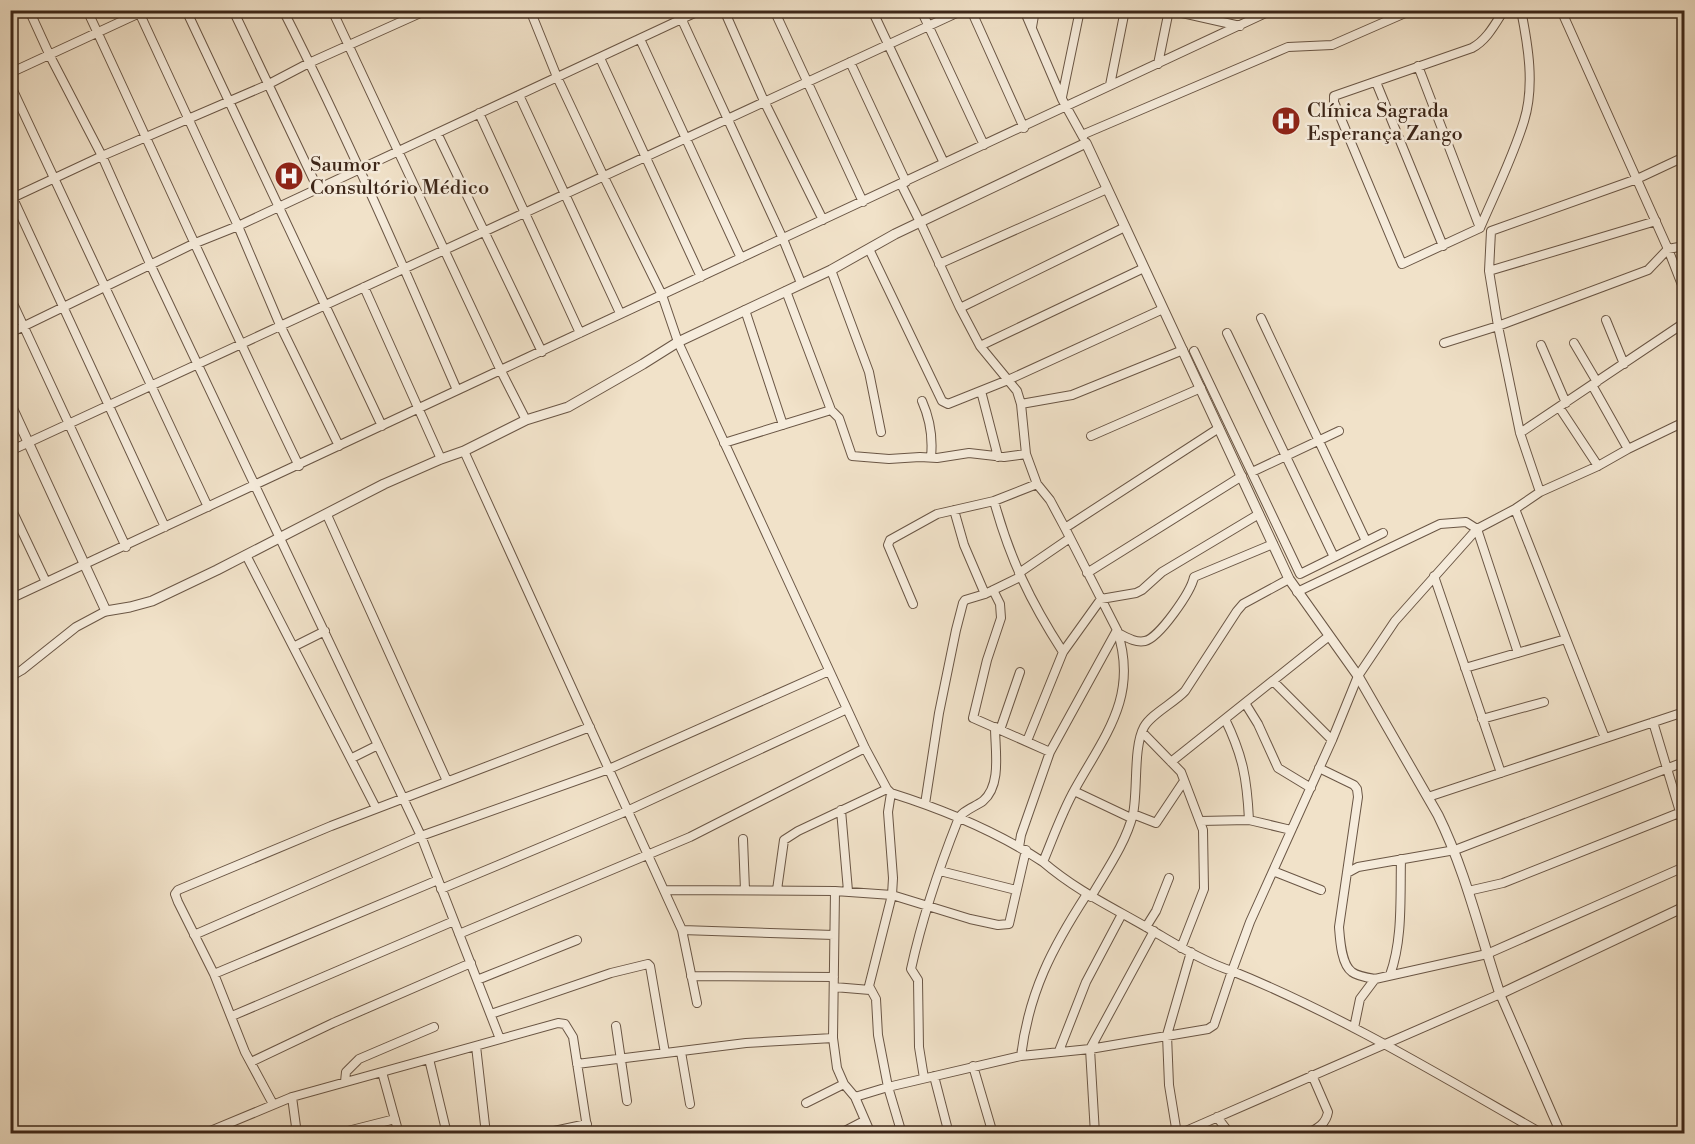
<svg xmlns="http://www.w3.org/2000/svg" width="1695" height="1144" font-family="'Libre Bodoni',serif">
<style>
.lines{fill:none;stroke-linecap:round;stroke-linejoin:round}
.minor-casing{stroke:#6a5645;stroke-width:10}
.tertiary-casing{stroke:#6a5645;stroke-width:11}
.minor{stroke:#f6ecdc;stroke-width:8}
.tertiary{stroke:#f6ecdc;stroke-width:9}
.labels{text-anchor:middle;stroke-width:5;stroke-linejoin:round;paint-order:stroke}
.poi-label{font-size:20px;fill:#3d2719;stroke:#f6ecdc;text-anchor:start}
</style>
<rect width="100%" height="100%" fill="#f1e2c9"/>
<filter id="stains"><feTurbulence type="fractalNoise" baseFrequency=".00333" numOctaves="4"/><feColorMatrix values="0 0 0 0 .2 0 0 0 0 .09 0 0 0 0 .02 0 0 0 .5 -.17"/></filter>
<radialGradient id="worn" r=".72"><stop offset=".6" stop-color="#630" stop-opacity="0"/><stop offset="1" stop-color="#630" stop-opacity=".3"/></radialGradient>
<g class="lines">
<g class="minor-casing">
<path id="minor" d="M29 10 50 56 102 156 151 266 421 836 500 1039
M87 10C158 162 226 315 299 466
M138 10 238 226 280 325 339 446
M186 10 382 426
M233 10 318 189
M283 10C346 134 402 263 457 390
M332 10 501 371 526 420
M530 10 557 77 603 175 662 295 678 342 865 748 887 789 891 793 888 812 893 878 892 895 869 986 876 999 878 1035 888 1087 902 1134
M724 10 764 101 823 220
M774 10 863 202
M872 10 944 163
M921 10 984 145
M971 10 1024 128
M1024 10 1062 99 1083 137
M1169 10 1240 26
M1504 10C1495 24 1487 40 1472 48L1334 96V102L1402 264 1480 228C1495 193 1513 157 1524 121 1535 86 1528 45 1521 10
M1561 10 1668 249 1684 290
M682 20 783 239 801 283
M1032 27 1035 10
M640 39 741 258
M600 58 701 277
M850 62 906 182
M1158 64 1169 10
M1418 66 1480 228
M10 73 146 10
M1376 82 1443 246
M10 84 208 507
M1110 85 1125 10
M519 95 620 313
M1062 97 1080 10
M479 113 580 333
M437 133 542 352
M1082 135 1288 47 1332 45 1412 10
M901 184 922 226 960 308 980 346 1017 391 1021 404 1026 454 1037 484 1050 500 1065 528 1117 630C1139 696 1105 735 1075 789 1062 812 1053 838 1043 862 1078 892 1114 908 1153 931 1179 946 1204 962 1232 971L1250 922 1332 740 1358 676 1395 621 1477 529 1515 509 1540 492 1598 466 1628 449 1684 422
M10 192 165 527
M10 199 102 156 267 85 309 63 427 10
M869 249 942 401 948 404 1008 380 1163 309
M939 264 1107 189
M831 270 869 372 881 432
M1489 271 1491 231 1637 179 1684 157
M364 287 441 459
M786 291 831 410 839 418 852 456 889 459 920 457 937 458 969 453 1004 457 1026 454
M10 297 126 547
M960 308 1125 227
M745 310 783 425
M1261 318 1366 541
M1606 320 1624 364
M10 333 193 244 238 226 701 10
M1227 333 1334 557
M1444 343 1498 326 1648 270 1668 249 1684 246
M1574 343 1597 382
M1541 345 1566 403
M980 346 1144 268
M1194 351 1300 574 1383 533
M1592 385 1628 449
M981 391 998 457
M922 401C930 419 933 437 931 457
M1021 404 1072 395 1183 350
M1559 407 1598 466
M1520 433 1684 323
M1091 436 1201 388
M724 443 831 410
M10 451 963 10
M464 451 682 930 697 1003
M1252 472 1339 431
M1540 492 1520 433 1498 326 1489 271 1656 221
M994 501C1010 559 1030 601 1063 652
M10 506 46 582
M1515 509 1605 738
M954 510 964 545 985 594
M327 515 447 781
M1065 528 1219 428
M246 555 376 808
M1019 573 1070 538
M1087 573 1242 476
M1434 576 1501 773
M993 590 1000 604 1001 618 987 660 973 718 1050 752
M1297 592 1440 524 1466 522 1477 529 1518 653
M10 599 1272 10
M913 604 888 545 890 540 937 514 994 501 1037 484
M1118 633C1126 637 1135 643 1145 641 1159 638 1191 592 1194 577L1273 544
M295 646 325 631
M1465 668 1566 639
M10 677 22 670 76 627 106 611
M1273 681 1332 740
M1245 703 1258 724 1278 768 1311 788
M1225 719C1243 756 1247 779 1249 820
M1482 719 1544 702
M1653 722 1684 825
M1000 730 1020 672
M1142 732 1181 772 1203 830 1204 889 1181 948
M1027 741 1063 652 1101 599 1136 593 1142 590 1162 572 1259 514
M352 758 378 745
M1171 762 1329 636
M1319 768 1354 785 1357 789 1358 797 1339 927C1340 939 1341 964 1352 972 1357 976 1369 978 1375 979L1487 954 1684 867
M1074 791 1131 818
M891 793C945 810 996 831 1043 862
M1428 797 1684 712
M925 804 939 713 956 630 963 603 965 600 985 594 1020 577
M841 810 848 891
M1133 814 1156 823 1184 781
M1200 821 1249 820 1291 830
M743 839 745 890
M1019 847 1021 835 1050 752 1117 630
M940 871 1016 890
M1273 871 1321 890
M1347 873 1358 867 1455 850 1684 762
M441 889 627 811 847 709
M664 890 835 891 892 895 970 919 998 925 1009 924 1026 850
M777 890 784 840 798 831 887 789
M835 891 833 1038 837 1068 844 1084 855 1097 871 1134
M1468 891 1503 883 1684 811
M1091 897C1106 871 1126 843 1133 814 1138 791 1133 747 1144 727 1151 714 1174 703 1185 691L1237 611 1243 604 1289 579
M1146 927 1156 911 1169 878
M682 930 834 935
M459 934 690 837 865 748
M194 935 421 836 609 769 829 671
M214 974 438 880
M1390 975C1403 939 1400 897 1401 859
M691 976 834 977
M477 980 577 940
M834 987 870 990
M491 1014 611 973 648 964 650 966 665 1053
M232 1016 454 921
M616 1026 627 1101
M1354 1028 1360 999 1375 979
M476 1046 486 1134
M1059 1051 1086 982 1122 914
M681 1052 690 1104
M1021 1056C1029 992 1052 948 1087 894
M429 1059 447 1134
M251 1062 333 1023 471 963
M577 1064 746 1043 833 1038
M973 1066 993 1134
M382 1072 399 1134
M934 1076 949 1134
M924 1078 919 1047 918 980 911 969C922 919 939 868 958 820 961 811 975 807 983 801 1002 785 995 750 995 727
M345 1082 346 1072 359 1059 434 1027
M292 1097 297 1134
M855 1097 888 1087 1021 1056 1090 1049 1208 1029 1214 1025 1232 971C1341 1015 1441 1076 1543 1134
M806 1103 844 1084
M273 1104 245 1052 214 974 178 902 175 894 178 890 331 826 590 727
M1217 1117 1230 1134
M203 1134 292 1097 558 1023 565 1024 573 1037 588 1134
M336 1134 395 1119
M540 1134 587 1124
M839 1134 864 1121
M1095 1134 1090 1049 1154 931
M1177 1134 1169 1085 1167 1035 1191 952
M1179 1134 1500 994 1561 1134
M1307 1134C1318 1128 1326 1124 1328 1112L1312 1075"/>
</g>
<g class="tertiary-casing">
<path id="tertiary" d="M10 403 106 611 130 607 152 601 217 570 384 484 441 459 464 451 526 420 568 407 643 364 678 342 831 270 895 234 1086 143 1289 579 1358 676 1438 815C1466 872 1480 934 1500 994L1684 907"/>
</g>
<use href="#minor" class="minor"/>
<use href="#tertiary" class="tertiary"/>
</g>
<defs>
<g id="hospital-disc" transform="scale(1.5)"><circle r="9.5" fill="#8f2418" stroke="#f6ecdc"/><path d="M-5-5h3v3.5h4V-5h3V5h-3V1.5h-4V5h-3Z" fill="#fff"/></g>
</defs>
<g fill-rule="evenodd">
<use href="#hospital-disc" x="1286" y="121"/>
<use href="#hospital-disc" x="289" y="176"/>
</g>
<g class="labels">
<g class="poi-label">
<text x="1307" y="117">Clínica Sagrada<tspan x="1307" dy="23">Esperança Zango</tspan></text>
<text x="310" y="171">Saumor<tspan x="310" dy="23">Consultório Médico</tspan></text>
</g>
</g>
<rect width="1695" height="1144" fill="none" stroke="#f1e2c9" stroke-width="36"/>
<rect x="12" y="12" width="1671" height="1120" fill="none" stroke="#3d2719" stroke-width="3"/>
<rect x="18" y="18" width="1659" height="1108" fill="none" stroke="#3d2719" stroke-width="1.5"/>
<rect width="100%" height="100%" filter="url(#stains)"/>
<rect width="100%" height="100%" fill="url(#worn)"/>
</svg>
